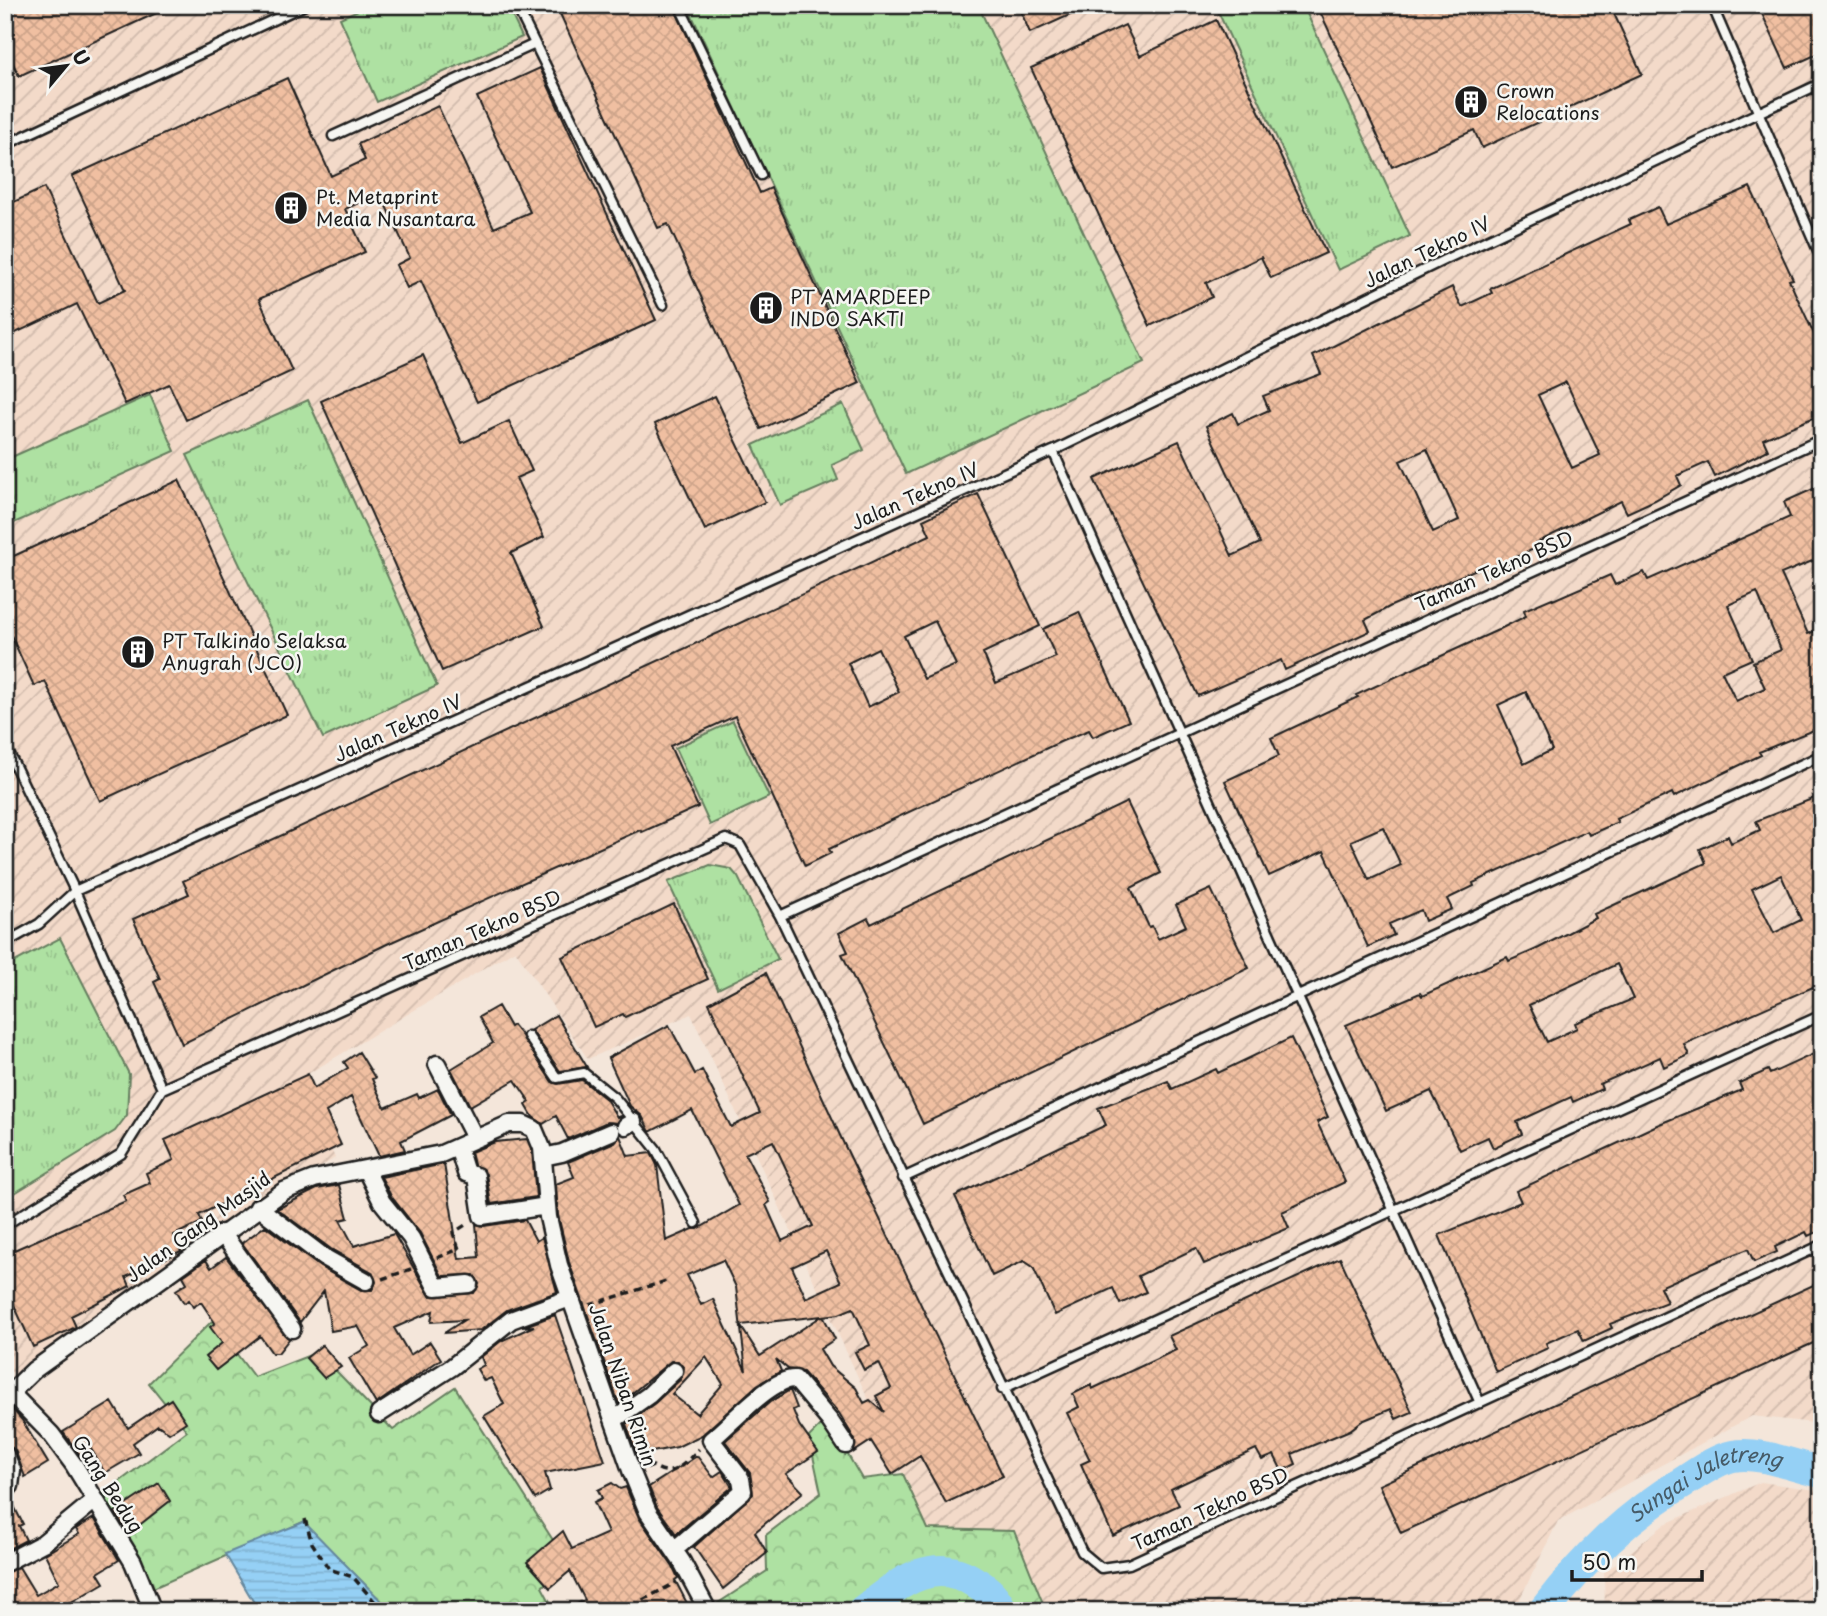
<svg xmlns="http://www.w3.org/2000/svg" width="1827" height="1616" font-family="'Playpen Sans',sans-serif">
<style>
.industrial{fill:url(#industrial-furrows)}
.grass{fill:url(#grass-tufts);stroke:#657e5f;stroke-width:2}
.forest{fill:url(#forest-crowns);stroke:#657e5f;stroke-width:2}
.water{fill:url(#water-rules);stroke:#65889e;stroke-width:2}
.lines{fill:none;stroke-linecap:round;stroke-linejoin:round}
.river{stroke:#95d0f5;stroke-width:32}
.building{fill:url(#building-cross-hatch);stroke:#1c1c1c;stroke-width:2;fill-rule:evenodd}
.lane-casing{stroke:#1c1c1c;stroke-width:13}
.street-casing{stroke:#1c1c1c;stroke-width:21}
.path{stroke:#1c1c1c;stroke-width:3.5;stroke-dasharray:7 5;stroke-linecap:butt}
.lane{stroke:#f6f6f2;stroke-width:8}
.street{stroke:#f6f6f2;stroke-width:16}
.labels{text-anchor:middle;stroke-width:5;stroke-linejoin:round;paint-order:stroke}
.poi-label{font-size:19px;fill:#1c1c1c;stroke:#f6f6f2;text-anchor:start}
.street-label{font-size:19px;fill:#1c1c1c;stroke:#f6f6f2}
.water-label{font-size:21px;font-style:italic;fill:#465b68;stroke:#f6f6f2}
</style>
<defs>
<pattern id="industrial-furrows" width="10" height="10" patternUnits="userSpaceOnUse" patternTransform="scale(1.75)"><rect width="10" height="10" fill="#f3dac9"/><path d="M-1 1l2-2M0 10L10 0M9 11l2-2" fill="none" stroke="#d0baac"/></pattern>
<pattern id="grass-tufts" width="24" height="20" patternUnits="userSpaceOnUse" patternTransform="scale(1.75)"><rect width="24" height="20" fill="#aee1a2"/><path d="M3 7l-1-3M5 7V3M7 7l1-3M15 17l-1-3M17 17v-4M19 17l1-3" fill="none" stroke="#95c08b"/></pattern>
<pattern id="forest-crowns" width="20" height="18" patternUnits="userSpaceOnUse" patternTransform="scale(1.75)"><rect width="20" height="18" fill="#aee1a2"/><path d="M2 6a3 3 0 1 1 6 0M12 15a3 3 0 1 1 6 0" fill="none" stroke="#95c08b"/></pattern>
<pattern id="water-rules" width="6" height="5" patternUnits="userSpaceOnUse" patternTransform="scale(1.75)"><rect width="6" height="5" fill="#95d0f5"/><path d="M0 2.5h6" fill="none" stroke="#80b2d1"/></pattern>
<pattern id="building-cross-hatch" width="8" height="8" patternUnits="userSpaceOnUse" patternTransform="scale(1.75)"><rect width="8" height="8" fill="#f0bfa1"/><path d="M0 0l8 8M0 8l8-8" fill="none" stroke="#cda48a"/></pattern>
</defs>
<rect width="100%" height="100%" fill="#f4e6da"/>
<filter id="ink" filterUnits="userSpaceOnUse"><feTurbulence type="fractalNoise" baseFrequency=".0143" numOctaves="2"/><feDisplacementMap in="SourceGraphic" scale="14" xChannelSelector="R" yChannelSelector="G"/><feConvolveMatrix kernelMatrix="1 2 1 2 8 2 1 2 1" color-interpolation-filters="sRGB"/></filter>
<g filter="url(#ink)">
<path class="industrial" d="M5 5H1822V1424L1752 1416 1558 1521 1514 1611H1046L1014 1531 928 1529 691 1014 588 1059 515 950 301 1078 335 1158 186 1254 19 1382 5 1363Z
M1761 1482 1822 1491V1611H1605L1604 1573 1665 1524Z"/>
<path class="grass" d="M369 5H507L522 37 377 102 340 18Z
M687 5H978L1144 363 906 474Z
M1215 5H1303L1410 236 1338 270Z
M150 395 175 451 5 527V460Z
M308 400 437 686 323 738 187 455Z
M843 404 864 450 832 465 838 480 780 505 753 445Z
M733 721 769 797 710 825 675 748Z
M710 865 731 869 738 877 778 959 718 989 668 882Z
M60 938 129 1074 127 1115 115 1131 5 1199V967Z"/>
<path class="forest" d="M212 1321 254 1377 318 1352 393 1430 455 1387 567 1562 542 1587 555 1611H391L303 1522 151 1589 103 1494 187 1431 149 1383Z
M827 1419 862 1479 903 1474 928 1529 1014 1531 1046 1611H706L767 1571 766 1535 821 1493 809 1437Z"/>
<path class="water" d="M304 1522 391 1611H259L225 1554Z"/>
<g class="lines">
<g class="river">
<path d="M863 1611C897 1585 933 1553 976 1583 989 1591 995 1597 1002 1611"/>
<path id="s1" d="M1544 1611C1585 1557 1628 1515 1685 1481 1699 1472 1717 1459 1733 1456 1761 1451 1794 1467 1822 1472"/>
</g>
</g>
<path class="building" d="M5 5H174L19 76 5 47Z
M556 5H673L760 193 771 188 860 383 761 429 668 224 658 228Z
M1018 5H1092L1030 33Z
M1317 5H1610L1642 74 1482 148 1474 130 1392 167Z
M1758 5H1822V52L1787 68Z
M1216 20 1326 253 1271 278 1261 257 1206 283 1212 297 1150 326 1031 68 1125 25 1140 56Z
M540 68 656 320 477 402 421 281 407 288 396 265 410 258 380 193 345 209 365 252 259 299 292 371 186 420 169 384 125 404 77 304 5 338V206L44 188 98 303 125 290 72 176 287 78 331 176 365 160 358 144 438 106 494 228 530 212 477 97Z
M1750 187 1793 279 1789 280 1822 351V414L1763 439 1768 450 1715 477 1708 462 1677 476 1681 485 1655 500 1627 513 1621 501 1536 543 1538 547 1508 561 1510 565 1486 576 1481 567 1391 606 1365 620 1370 631 1285 670 1281 660 1198 696 1094 479 1179 441 1232 556 1260 543 1206 426 1233 413 1238 424 1269 410 1263 396 1321 374 1313 356 1452 287 1462 307 1492 293 1490 289 1631 224 1629 220 1658 207 1666 224ZM1566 382 1600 455 1572 468 1538 395ZM1427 449 1459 520 1433 532 1400 461Z
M423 355 462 443 509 421 532 471 516 478 544 537 511 553 544 626 442 671 321 401Z
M715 396 765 502 705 530 655 424Z
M179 480 287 715 100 801 45 681 34 686 5 622V560Z
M1822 485V557L1781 574 1808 634 1822 628V722L1814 726 1816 729 1759 752 1761 755 1674 797 1672 793 1616 819 1618 822 1589 835 1587 831 1473 883 1474 886 1447 899 1452 909 1425 921 1421 910 1389 924 1394 935 1368 947 1324 851 1269 876 1225 781 1279 756 1271 738 1358 697 1356 695 1498 630 1526 616 1524 610 1552 598 1553 600 1610 575 1615 585 1644 572 1648 580 1790 517 1784 502ZM1757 592 1781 650 1753 662 1765 688 1736 701 1722 672 1752 659 1728 605ZM1526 692 1552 750 1524 764 1498 705ZM1383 827 1401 865 1369 880 1351 841Z
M978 494 1040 626 983 653 996 683 1056 657 1043 629 1079 612 1129 721 1093 737 1089 730 1060 742 829 849 831 853 805 866 735 716 670 746 698 807 642 832 640 830 385 945 182 1044 154 982 160 979 133 919 189 894 183 881 930 535 923 520ZM935 621 956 665 924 679 904 636ZM878 648 899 692 868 707 848 663Z
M1822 795V983L1684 1044 1689 1055 1664 1067 1660 1057 1600 1084 1602 1089 1573 1102 1571 1097 1517 1122 1522 1134 1493 1148 1488 1137 1460 1150 1431 1091 1386 1111 1346 1025 1420 993 1422 996 1507 957 1509 961 1539 948 1596 918 1594 914 1706 863 1700 849 1728 836 1731 843 1760 830 1756 821ZM1781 875 1801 920 1774 933 1752 889ZM1617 964 1633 999 1575 1023 1577 1028 1547 1042 1529 1005Z
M1127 802 1161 873 1131 888 1149 927 1152 926 1158 939 1186 926 1176 905 1211 889 1249 968 923 1124 842 954 848 952 839 933 868 918 871 924Z
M674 904 708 979 625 1017 623 1014 594 1027 562 957Z
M766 973 843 1142 1003 1476 946 1503 920 1456 892 1474 871 1441 854 1452 855 1440 839 1413 803 1372 788 1369 776 1359 781 1371 757 1385 702 1435 677 1447 637 1455 626 1424 655 1403 681 1379 684 1368 678 1361H671L619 1404 569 1262 558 1215 556 1184 574 1177 568 1162 615 1142 620 1136 628 1156 651 1153 657 1165 666 1241 693 1229H698L739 1205 692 1110 650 1132 642 1116 630 1106 608 1058 669 1025 695 1074 702 1070 731 1127 760 1113 709 1003ZM773 1141 813 1226 782 1241 766 1205 770 1202 745 1154ZM826 1251 841 1282 806 1298 792 1267ZM723 1260 736 1287 746 1371 713 1299 701 1305 687 1275ZM853 1308 870 1345 855 1352 864 1370 879 1363 891 1388 876 1396 884 1412 870 1400 864 1403 856 1388 830 1366 820 1349 835 1339 823 1316 839 1314ZM822 1316 760 1356 740 1325ZM706 1357 723 1384 697 1414 672 1394Z
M498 1006 510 1027 513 1025 522 1036 552 1082 558 1084 582 1080 606 1099 617 1117 621 1116 616 1123 607 1122 568 1139 556 1116 543 1124 533 1117 526 1105 530 1102 515 1080 470 1106 451 1069 493 1043 479 1017Z
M556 1015 566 1032 587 1067 560 1071 531 1030Z
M1291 1038 1328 1117 1317 1122 1345 1182 1282 1212 1289 1228 1204 1264 1196 1248 1138 1276 1146 1292 1120 1304 1113 1288 1055 1315 1033 1267 1024 1261 992 1276 955 1196 1106 1125 1098 1108 1168 1081 1172 1089 1216 1069 1218 1073Z
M1822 1050V1230L1808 1236 1806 1232 1775 1247 1777 1252 1754 1262 1748 1249 1718 1261 1660 1287 1667 1302 1610 1324 1612 1328 1584 1341 1578 1329 1546 1343 1548 1348 1496 1372 1439 1235 1521 1202 1516 1191 1657 1125 1742 1090 1739 1083 1768 1070 1770 1074Z
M359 1052 375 1078 372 1079 385 1108 417 1094 419 1098 438 1089 451 1115 401 1141 405 1150 379 1156 351 1097 326 1112 341 1145 199 1215 202 1222 174 1235 181 1251 126 1277 130 1286 71 1316 76 1327 33 1347 5 1285V1254L126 1201 123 1195 150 1183 146 1173 174 1160 165 1140 308 1074 314 1088 348 1068 344 1062Z
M527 1139 532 1151 536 1197 491 1204 486 1174 474 1165 471 1152 495 1142Z
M444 1164 459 1259 479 1257 476 1224 484 1226 525 1220 536 1241 542 1237 557 1292 507 1310 481 1330 444 1333 464 1320 431 1322 433 1311 394 1328 410 1355 430 1342 441 1359 376 1404 349 1358 369 1346 358 1326 331 1331 324 1291 300 1322 242 1243 265 1226 320 1267 361 1290H372L376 1282 372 1272 331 1249 277 1209 317 1189 339 1185 348 1218 340 1220 354 1246 394 1234 430 1296 474 1293 479 1284 474 1275 442 1276 420 1233 391 1196 381 1177Z
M226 1257 289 1339 278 1353H272L260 1336 216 1370 205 1357 222 1343 210 1327 215 1323 201 1302 193 1307 189 1300 184 1303 176 1290 187 1283 183 1276 206 1260 211 1268Z
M1340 1258 1412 1412 1396 1419 1391 1409 1362 1421 1350 1430 1292 1454 1296 1464 1282 1471 1274 1455 1262 1460 1256 1449 1171 1489 1179 1505 1113 1536 1081 1464 1090 1460 1067 1413 1079 1407 1073 1394 1091 1385 1092 1389 1176 1350 1169 1336Z
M1822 1281V1339L1401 1533 1379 1485Z
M555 1315 605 1461 545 1473 550 1490 535 1499 484 1416 504 1404 491 1378 484 1381 477 1369 484 1365 481 1357 501 1341 534 1326 522 1327Z
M322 1345 341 1367 324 1378 306 1358Z
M790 1390 797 1408 793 1410 799 1425 818 1452 786 1474 803 1492 755 1532 767 1553 723 1589 694 1547 753 1494 750 1473 725 1441 770 1402Z
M171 1399 186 1422 169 1433 158 1425 133 1443 139 1453 105 1473 91 1449 80 1455 63 1432 112 1402 128 1428Z
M12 1409 22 1420 48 1463 25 1477 15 1450 5 1444V1413Z
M697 1456 713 1477 722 1471 732 1487 676 1534 657 1507 649 1487Z
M159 1483 170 1501 128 1534 115 1512Z
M612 1483 620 1489 626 1487 639 1518 673 1567 678 1578 675 1580 689 1607 682 1611H563L585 1600 570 1571 550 1588 527 1562 563 1531 572 1549 608 1533 594 1502 602 1498 598 1490Z
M5 1495 9 1496 23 1524 19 1526 26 1540 5 1551Z
M94 1518 119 1560 98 1573 104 1583 56 1611H18L5 1590V1573L19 1567 36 1595 59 1582 45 1554 79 1534 76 1529Z"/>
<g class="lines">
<g class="lane-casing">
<path id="lane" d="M516 5 663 305
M679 5 761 175
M1712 5 1822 260
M333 136 535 44
M5 145 305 5
M1053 451 1480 1403
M5 745 75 891 162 1089 726 839 740 845 780 916 1082 1552 1101 1568 1129 1564 1822 1245
M780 916 1822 439
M5 943 39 924 75 891 1053 451 1444 260 1822 83
M528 1036 557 1078 584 1073 615 1098 656 1149 696 1223
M903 1178 1822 755
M5 1225 121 1154 162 1089
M1002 1389 1822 1015"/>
</g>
<g class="street-casing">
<path id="street" d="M437 1064 475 1138
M626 1126 633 1122
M458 1147 466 1173 476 1176 482 1216 547 1206
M543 1157 562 1153 611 1132
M366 1170 382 1202 411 1238 436 1287 469 1284
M258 1207 325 1258 366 1281
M222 1233 292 1329
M5 1387 51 1434 74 1465 133 1562 153 1611
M5 1398 34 1370 284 1191 314 1179 441 1154 509 1124H523L534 1129 542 1148 548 1217 559 1265 632 1473 648 1512 682 1562 708 1611
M379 1414 452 1367 511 1320 570 1298
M615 1419 649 1395 674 1371
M5 1454 12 1470 10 1486
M674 1550 743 1491 741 1479 711 1440C730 1425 772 1377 795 1379L830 1421 846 1445
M5 1563 43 1543 95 1500"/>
</g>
<path class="path" d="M437 1258 459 1249 453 1233 467 1224
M382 1279 411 1269
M590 1305 666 1281
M647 1468 653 1466C674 1480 684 1463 699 1449
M305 1519 312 1543 329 1569 353 1577 383 1611
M639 1611 641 1601 677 1582"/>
<use href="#lane" class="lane"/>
<use href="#street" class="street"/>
</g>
</g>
<defs>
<g id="building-disc" transform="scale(1.75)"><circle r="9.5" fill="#1c1c1c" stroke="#f6f6f2"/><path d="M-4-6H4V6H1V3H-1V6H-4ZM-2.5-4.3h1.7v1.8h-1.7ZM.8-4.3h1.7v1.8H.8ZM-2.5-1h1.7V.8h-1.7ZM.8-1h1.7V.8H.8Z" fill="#fff"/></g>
</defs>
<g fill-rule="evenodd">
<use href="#building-disc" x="1471" y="102"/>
<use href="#building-disc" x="291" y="208"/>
<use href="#building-disc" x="766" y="308"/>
<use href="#building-disc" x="138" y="652"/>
</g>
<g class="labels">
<g class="poi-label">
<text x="1496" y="98">Crown<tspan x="1496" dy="22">Relocations</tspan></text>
<text x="316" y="204">Pt. Metaprint<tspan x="316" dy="22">Media Nusantara</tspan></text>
<text x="790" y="304">PT AMARDEEP<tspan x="790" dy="22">INDO SAKTI</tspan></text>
<text x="162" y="648">PT Talkindo Selaksa<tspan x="162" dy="22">Anugrah (JCO)</tspan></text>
</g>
<g class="street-label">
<text transform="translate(1427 252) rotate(-26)" y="7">Jalan Tekno IV</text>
<text transform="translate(915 496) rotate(-24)" y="7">Jalan Tekno IV</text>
<text transform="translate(1494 571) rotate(-24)" y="7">Taman Tekno BSD</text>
<text transform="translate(398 728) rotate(-24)" y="7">Jalan Tekno IV</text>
<text transform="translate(482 930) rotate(-24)" y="7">Taman Tekno BSD</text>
<text transform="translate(198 1227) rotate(-36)" y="7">Jalan Gang Masjid</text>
<text transform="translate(623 1385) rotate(71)" y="7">Jalan Niban Rimin</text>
<text transform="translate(108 1484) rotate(57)" y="7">Gang Bedug</text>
<text transform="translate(1210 1509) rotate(-25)" y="7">Taman Tekno BSD</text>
</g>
<g class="water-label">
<text dy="7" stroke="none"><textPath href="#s1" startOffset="212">Sungai Jaletreng</textPath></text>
</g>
</g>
<rect width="1827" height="1616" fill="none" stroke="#f6f6f2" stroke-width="28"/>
<rect x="14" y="14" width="1799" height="1588" fill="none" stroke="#1c1c1c" stroke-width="2.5" filter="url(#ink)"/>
<g transform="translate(66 66) rotate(61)" stroke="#f6f6f2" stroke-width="5" paint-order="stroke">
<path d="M0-5L12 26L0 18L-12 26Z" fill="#1c1c1c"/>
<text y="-10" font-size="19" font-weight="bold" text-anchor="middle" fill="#1c1c1c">U</text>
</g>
<path d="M1572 1570v10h130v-10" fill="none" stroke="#1c1c1c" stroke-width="3.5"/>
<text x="1582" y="1570" font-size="21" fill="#1c1c1c" stroke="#f6f6f2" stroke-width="5" paint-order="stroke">50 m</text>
</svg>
